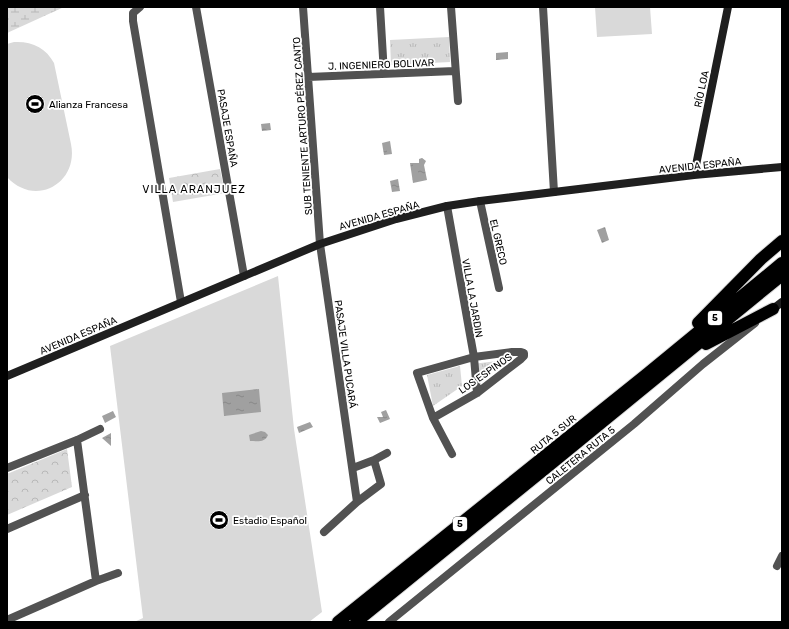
<svg xmlns="http://www.w3.org/2000/svg" width="789" height="629" font-family="Rubik,sans-serif">
<style>
.grass{fill:url(#grass-tufts)}
.wetland{fill:url(#wetland-marsh)}
.park{fill:url(#park-crowns)}
.pitch{fill:#d9d9d9}
.water{fill:url(#water-ripples)}
.lines{fill:none;stroke-linecap:round;stroke-linejoin:round}
.motorway-casing{stroke:#dbdbdb;stroke-width:14}
.minor{stroke:#525252;stroke-width:8}
.tertiary{stroke:#525252;stroke-width:8}
.secondary{stroke:#1f1f1f;stroke-width:8}
.motorway{stroke:#000;stroke-width:12}
.labels{text-anchor:middle;stroke-width:3.5;stroke-linejoin:round;paint-order:stroke}
.shield{fill:#fff;stroke:#4c4c4c;stroke-width:1}
.shield-label{font-size:9px;font-weight:bold;fill:#000}
.street-label{font-size:10px;fill:#000;stroke:#fff}
.poi-label{font-size:10px;fill:#000;stroke:#fff;text-anchor:start}
.neighbourhood-label{font-size:11px;letter-spacing:1px;fill:#000;stroke:#fff}
</style>
<defs>
<pattern id="grass-tufts" width="24" height="20" patternUnits="userSpaceOnUse"><rect width="24" height="20" fill="#d9d9d9"/><path d="M3 7l-1-3M5 7V3M7 7l1-3M15 17l-1-3M17 17v-4M19 17l1-3" fill="none" stroke="#b8b8b8"/></pattern>
<pattern id="wetland-marsh" width="20" height="14" patternUnits="userSpaceOnUse"><rect width="20" height="14" fill="#d9d9d9"/><path d="M1 5h8M5 5V1M11 12h8M15 12V8" fill="none" stroke="#b8b8b8"/></pattern>
<pattern id="park-crowns" width="20" height="18" patternUnits="userSpaceOnUse"><rect width="20" height="18" fill="#d9d9d9"/><path d="M2 6a3 3 0 1 1 6 0M12 15a3 3 0 1 1 6 0" fill="none" stroke="#b8b8b8"/></pattern>
<pattern id="water-ripples" width="26" height="14" patternUnits="userSpaceOnUse"><rect width="26" height="14" fill="#a0a0a0"/><path d="M2 4q2-2 4 0t4 0M15 11q2-2 4 0t4 0" fill="none" stroke="#888"/></pattern>
</defs>
<rect width="100%" height="100%" fill="#fff"/>
<path class="grass" d="M449 37 450 62 391 65 390 40Z
M506 360 474 380 472 364Z
M460 366 462 386 433 406 427 375Z"/>
<path class="wetland" d="M7 7H64L7 33Z"/>
<path class="park" d="M220 169 225 193 173 202 169 178Z
M67 449 72 487 7 515V474Z"/>
<path class="pitch" d="M595 7H650L652 34 597 37Z
M14 42C32 41 46 48 54 63L71 144C79 183 35 208 7 177V44Z
M278 276 294 429 322 612 309 622H134L143 618 110 346Z"/>
<path class="water" d="M508 52V59L496 60V53Z
M270 123 271 130 262 131 261 124Z
M390 141 392 154 384 155 382 143Z
M422 158 426 161 424 165 427 180 413 183 410 163H419V159Z
M398 179 400 191 392 192 390 181Z
M605 227 609 240 602 243 597 230Z
M259 389 261 412 224 416 222 393Z
M386 410 390 419 380 423 377 417H383L381 412Z
M113 411 116 417 105 423 102 416Z
M310 422 313 427 299 433 297 427Z
M261 431 265 432 268 435C265 443 257 441 250 441L249 435Z
M111 433V446L102 438Z"/>
<g class="lines">
<g class="motorway-casing">
<path id="motorway" d="M698 323 761 259 782 241
M706 344 773 309
M338 622 647 374 782 263
M356 622 552 463 782 275"/>
</g>
<path class="minor" d="M140 7 133 13V21L181 302
M196 7 244 276
M303 7 320 244 357 502 381 484 374 460 353 468
M380 7 384 74
M451 7 458 101
M543 7 554 192
M308 77 455 71
M480 201 499 288
M447 206 474 357 477 393
M433 418 477 393 521 359 524 356V353L521 352H512L474 357 417 373 433 418 452 454
M77 440 96 581
M374 460 387 453
M7 468 77 440 100 429
M7 529 85 495
M324 532 357 502
M777 566 782 556
M7 620 96 581 118 573"/>
<path class="tertiary" d="M389 622 634 424 703 364 755 323"/>
<path class="secondary" d="M694 175 728 7
M773 309 782 302
M7 376 320 244 396 219 447 206 480 201 694 175 782 167"/>
<use href="#motorway" class="motorway"/>
</g>
<defs>
<g id="stadium-disc" transform="scale(1)"><circle r="9.5" fill="#000" stroke="#fff"/><path d="M0-5a6.5 5 0 1 0 0 10a6.5 5 0 1 0 0-10ZM-3.5-1.8h7v3.6h-7Z" fill="#fff"/></g>
</defs>
<g fill-rule="evenodd">
<use href="#stadium-disc" x="35" y="104"/>
<use href="#stadium-disc" x="219" y="520"/>
</g>
<g class="labels">
<g class="shield">
<rect x="708" y="311" width="14" height="14" rx="3"/>
<rect x="453" y="517" width="14" height="14" rx="3"/>
</g>
<g class="shield-label">
<text x="715" y="321">5</text>
<text x="460" y="527">5</text>
</g>
<g class="street-label">
<text transform="translate(381 64) rotate(-2)" y="4">J. INGENIERO BOLIVAR</text>
<text transform="translate(701 89) rotate(-78)" y="4">RÍO LOA</text>
<text transform="translate(302 126) rotate(-94)" y="4">SUB TENIENTE ARTURO PÉREZ CANTO</text>
<text transform="translate(228 128) rotate(80)" y="4">PASAJE ESPAÑA</text>
<text transform="translate(700 165) rotate(-6)" y="4">AVENIDA ESPAÑA</text>
<text transform="translate(379 215) rotate(-16)" y="4">AVENIDA ESPAÑA</text>
<text transform="translate(499 242) rotate(77)" y="4">EL GRECO</text>
<text transform="translate(473 298) rotate(80)" y="4">VILLA LA JARDIN</text>
<text transform="translate(78 335) rotate(-23)" y="4">AVENIDA ESPAÑA</text>
<text transform="translate(346 354) rotate(82)" y="4">PASAJE VILLA PUCARÁ</text>
<text transform="translate(485 373) rotate(-35)" y="4">LOS ESPINOS</text>
<text transform="translate(553 434) rotate(-39)" y="4">RUTA 5 SUR</text>
<text transform="translate(580 455) rotate(-39)" y="4">CALETERA RUTA 5</text>
</g>
<g class="poi-label">
<text x="49" y="108">Alianza Francesa</text>
<text x="233" y="524">Estadio Español</text>
</g>
<g class="neighbourhood-label">
<text x="194" y="193">VILLA ARANJUEZ</text>
</g>
</g>
<rect width="789" height="629" fill="none" stroke="#000000" stroke-width="16"/>
</svg>
